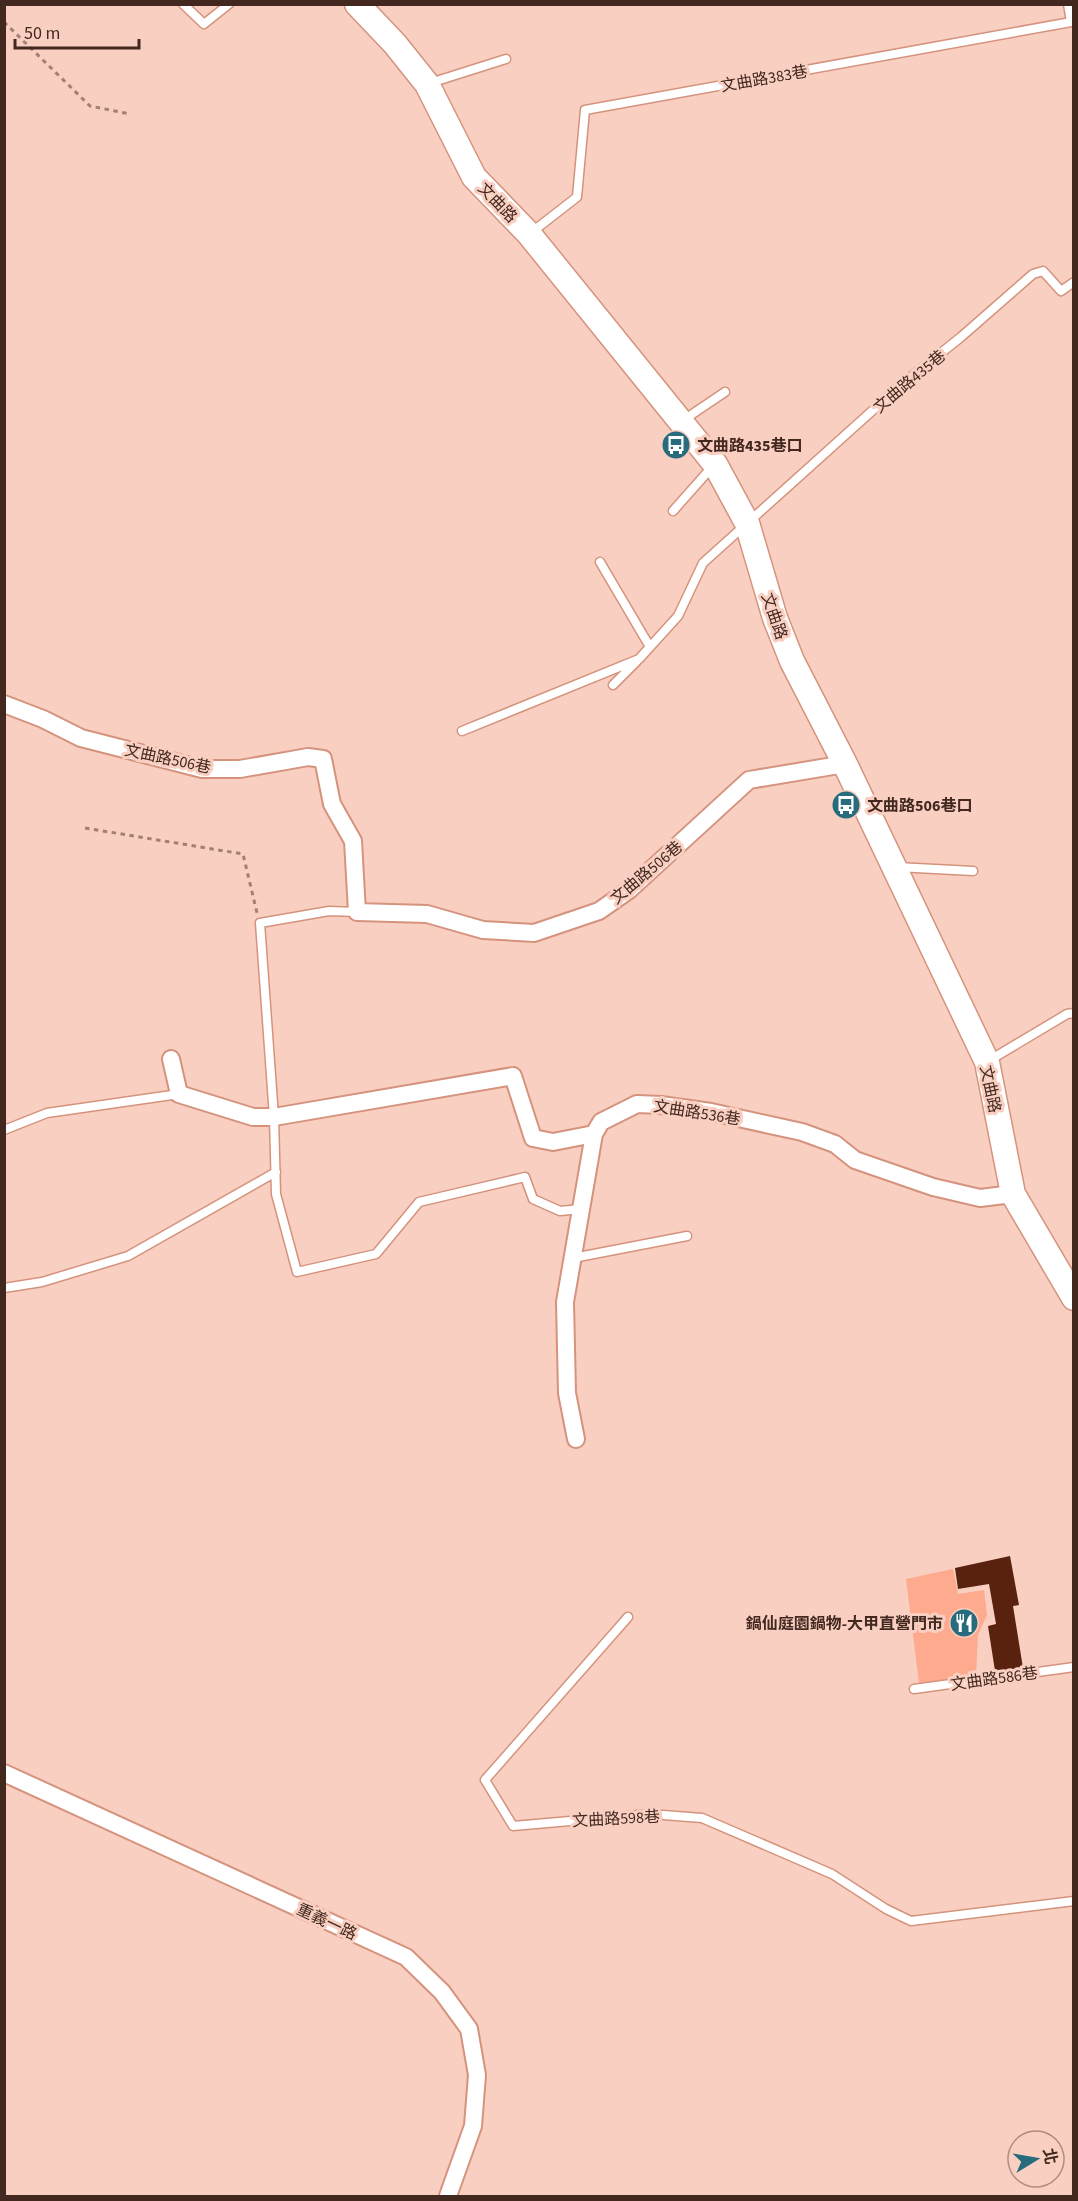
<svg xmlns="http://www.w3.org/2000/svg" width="1078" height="2201" font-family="'Source Sans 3','Noto Sans TC',sans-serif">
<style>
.green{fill:#feaa8e}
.building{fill:#58220e}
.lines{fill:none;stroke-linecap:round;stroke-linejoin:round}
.lane-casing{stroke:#d5937d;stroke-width:11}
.street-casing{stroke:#d5937d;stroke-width:20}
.secondary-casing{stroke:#d5937d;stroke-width:27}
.path{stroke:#a28074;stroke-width:3;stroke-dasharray:4.5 4.5;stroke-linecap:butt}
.lane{stroke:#fff;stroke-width:8}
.street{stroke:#fff;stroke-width:16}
.secondary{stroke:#fff;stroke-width:24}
.labels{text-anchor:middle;stroke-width:6;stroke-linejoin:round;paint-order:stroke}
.street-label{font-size:16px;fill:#42281f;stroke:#f9cfc1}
.poi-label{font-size:16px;font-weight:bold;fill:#42281f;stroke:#f9cfc1;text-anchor:start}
</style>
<rect width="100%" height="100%" fill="#f9cfc1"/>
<path class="green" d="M953 1569 958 1594 984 1590 987 1615 978 1635 976 1676 919 1683 906 1579Z"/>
<path class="building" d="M1010 1556 1019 1605 1013 1606 1023 1668 995 1671 988 1626 996 1624 989 1584 958 1589 955 1568Z"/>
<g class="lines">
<g class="lane-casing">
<path id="lane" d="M183 4 204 24 229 4
M430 83 506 59
M532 232 577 197 585 110 1071 22 1068 4
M682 421 725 392
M673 511 712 467
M600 562 650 647
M613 685 637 661
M462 731 639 659 678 616 703 563 902 384 961 337 1033 274 1043 271 1061 291 1074 282
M897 867 973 871
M357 912 329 911 260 923 274 1117 276 1194 297 1272 376 1254 419 1202 525 1177 533 1199 560 1211 581 1209
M990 1060 1067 1014 1074 1013
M4 1130 47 1113 179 1094
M573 1258 687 1236
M4 1288 42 1282 128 1256 276 1172
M628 1617 485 1780 513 1826 650 1814 702 1818 832 1874 886 1909 911 1921 1074 1901
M914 1689 1074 1667"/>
</g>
<g class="street-casing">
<path id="street" d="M4 704 43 719 81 738 202 769H240L308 757 323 759 332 804 353 841 357 912 427 914 483 930 534 933 599 911 629 890 749 780 845 764
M171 1059 179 1094 253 1117H274L513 1076 533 1138 553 1142 594 1134 601 1122 637 1104 661 1105 711 1112 802 1132 835 1144 855 1160 933 1187 980 1198 1013 1194
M576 1439 567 1393 565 1302 594 1134
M4 1773 406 1957 442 1992 469 2029 477 2075 473 2126 448 2196"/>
</g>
<g class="secondary-casing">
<path id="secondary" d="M357 4 395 44 427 84 474 177 529 234 715 464 747 523 775 618 792 661 845 764 987 1062 1013 1194 1074 1298"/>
</g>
<path class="path" d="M4 22 90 106 130 114
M85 828 243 854 257 913"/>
<use href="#lane" class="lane"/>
<use href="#street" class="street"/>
<use href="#secondary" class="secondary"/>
</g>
<defs>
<g id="bus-disc" transform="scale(1.5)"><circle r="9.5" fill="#286b7d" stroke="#f9cfc1"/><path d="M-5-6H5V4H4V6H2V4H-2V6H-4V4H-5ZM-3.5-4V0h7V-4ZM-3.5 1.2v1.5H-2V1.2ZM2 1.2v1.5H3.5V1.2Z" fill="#fff"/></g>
<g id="restaurant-disc" transform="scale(1.5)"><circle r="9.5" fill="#286b7d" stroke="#f9cfc1"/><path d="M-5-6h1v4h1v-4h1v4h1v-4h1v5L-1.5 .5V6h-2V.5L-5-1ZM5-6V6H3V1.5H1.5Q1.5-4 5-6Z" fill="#fff"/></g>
</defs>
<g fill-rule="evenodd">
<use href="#bus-disc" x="676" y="445"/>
<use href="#bus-disc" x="846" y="805"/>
<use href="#restaurant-disc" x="964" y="1623"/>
</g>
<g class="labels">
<g class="street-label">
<text transform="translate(764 78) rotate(-10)" y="6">文曲路383巷</text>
<text transform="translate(498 202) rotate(46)" y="6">文曲路</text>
<text transform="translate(909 381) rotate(-40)" y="6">文曲路435巷</text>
<text transform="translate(775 616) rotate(71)" y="6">文曲路</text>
<text transform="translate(168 758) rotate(12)" y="6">文曲路506巷</text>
<text transform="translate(646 872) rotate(-40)" y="6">文曲路506巷</text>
<text transform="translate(991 1089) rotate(78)" y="6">文曲路</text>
<text transform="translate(697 1112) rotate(9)" y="6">文曲路536巷</text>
<text transform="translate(994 1678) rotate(-8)" y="6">文曲路586巷</text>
<text transform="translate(616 1818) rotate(-3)" y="6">文曲路598巷</text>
<text transform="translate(327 1921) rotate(25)" y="6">重義一路</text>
</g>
<g class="poi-label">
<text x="697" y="451">文曲路435巷口</text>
<text x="867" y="811">文曲路506巷口</text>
<text x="943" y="1629" text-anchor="end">鍋仙庭園鍋物-大甲直營門市</text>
</g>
</g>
<rect width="1078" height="2201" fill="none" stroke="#42281f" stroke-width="12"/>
<g transform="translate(1036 2159) rotate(79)"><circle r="28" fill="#f9cfc1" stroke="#b08c80" stroke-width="1.5"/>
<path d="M0-4.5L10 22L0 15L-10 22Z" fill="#286b7d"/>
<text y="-9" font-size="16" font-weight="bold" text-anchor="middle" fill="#42281f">北</text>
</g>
<path d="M15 39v9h124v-9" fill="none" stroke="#42281f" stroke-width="3"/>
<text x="24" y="39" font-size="18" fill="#42281f" stroke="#f9cfc1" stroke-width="4.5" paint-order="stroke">50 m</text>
</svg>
